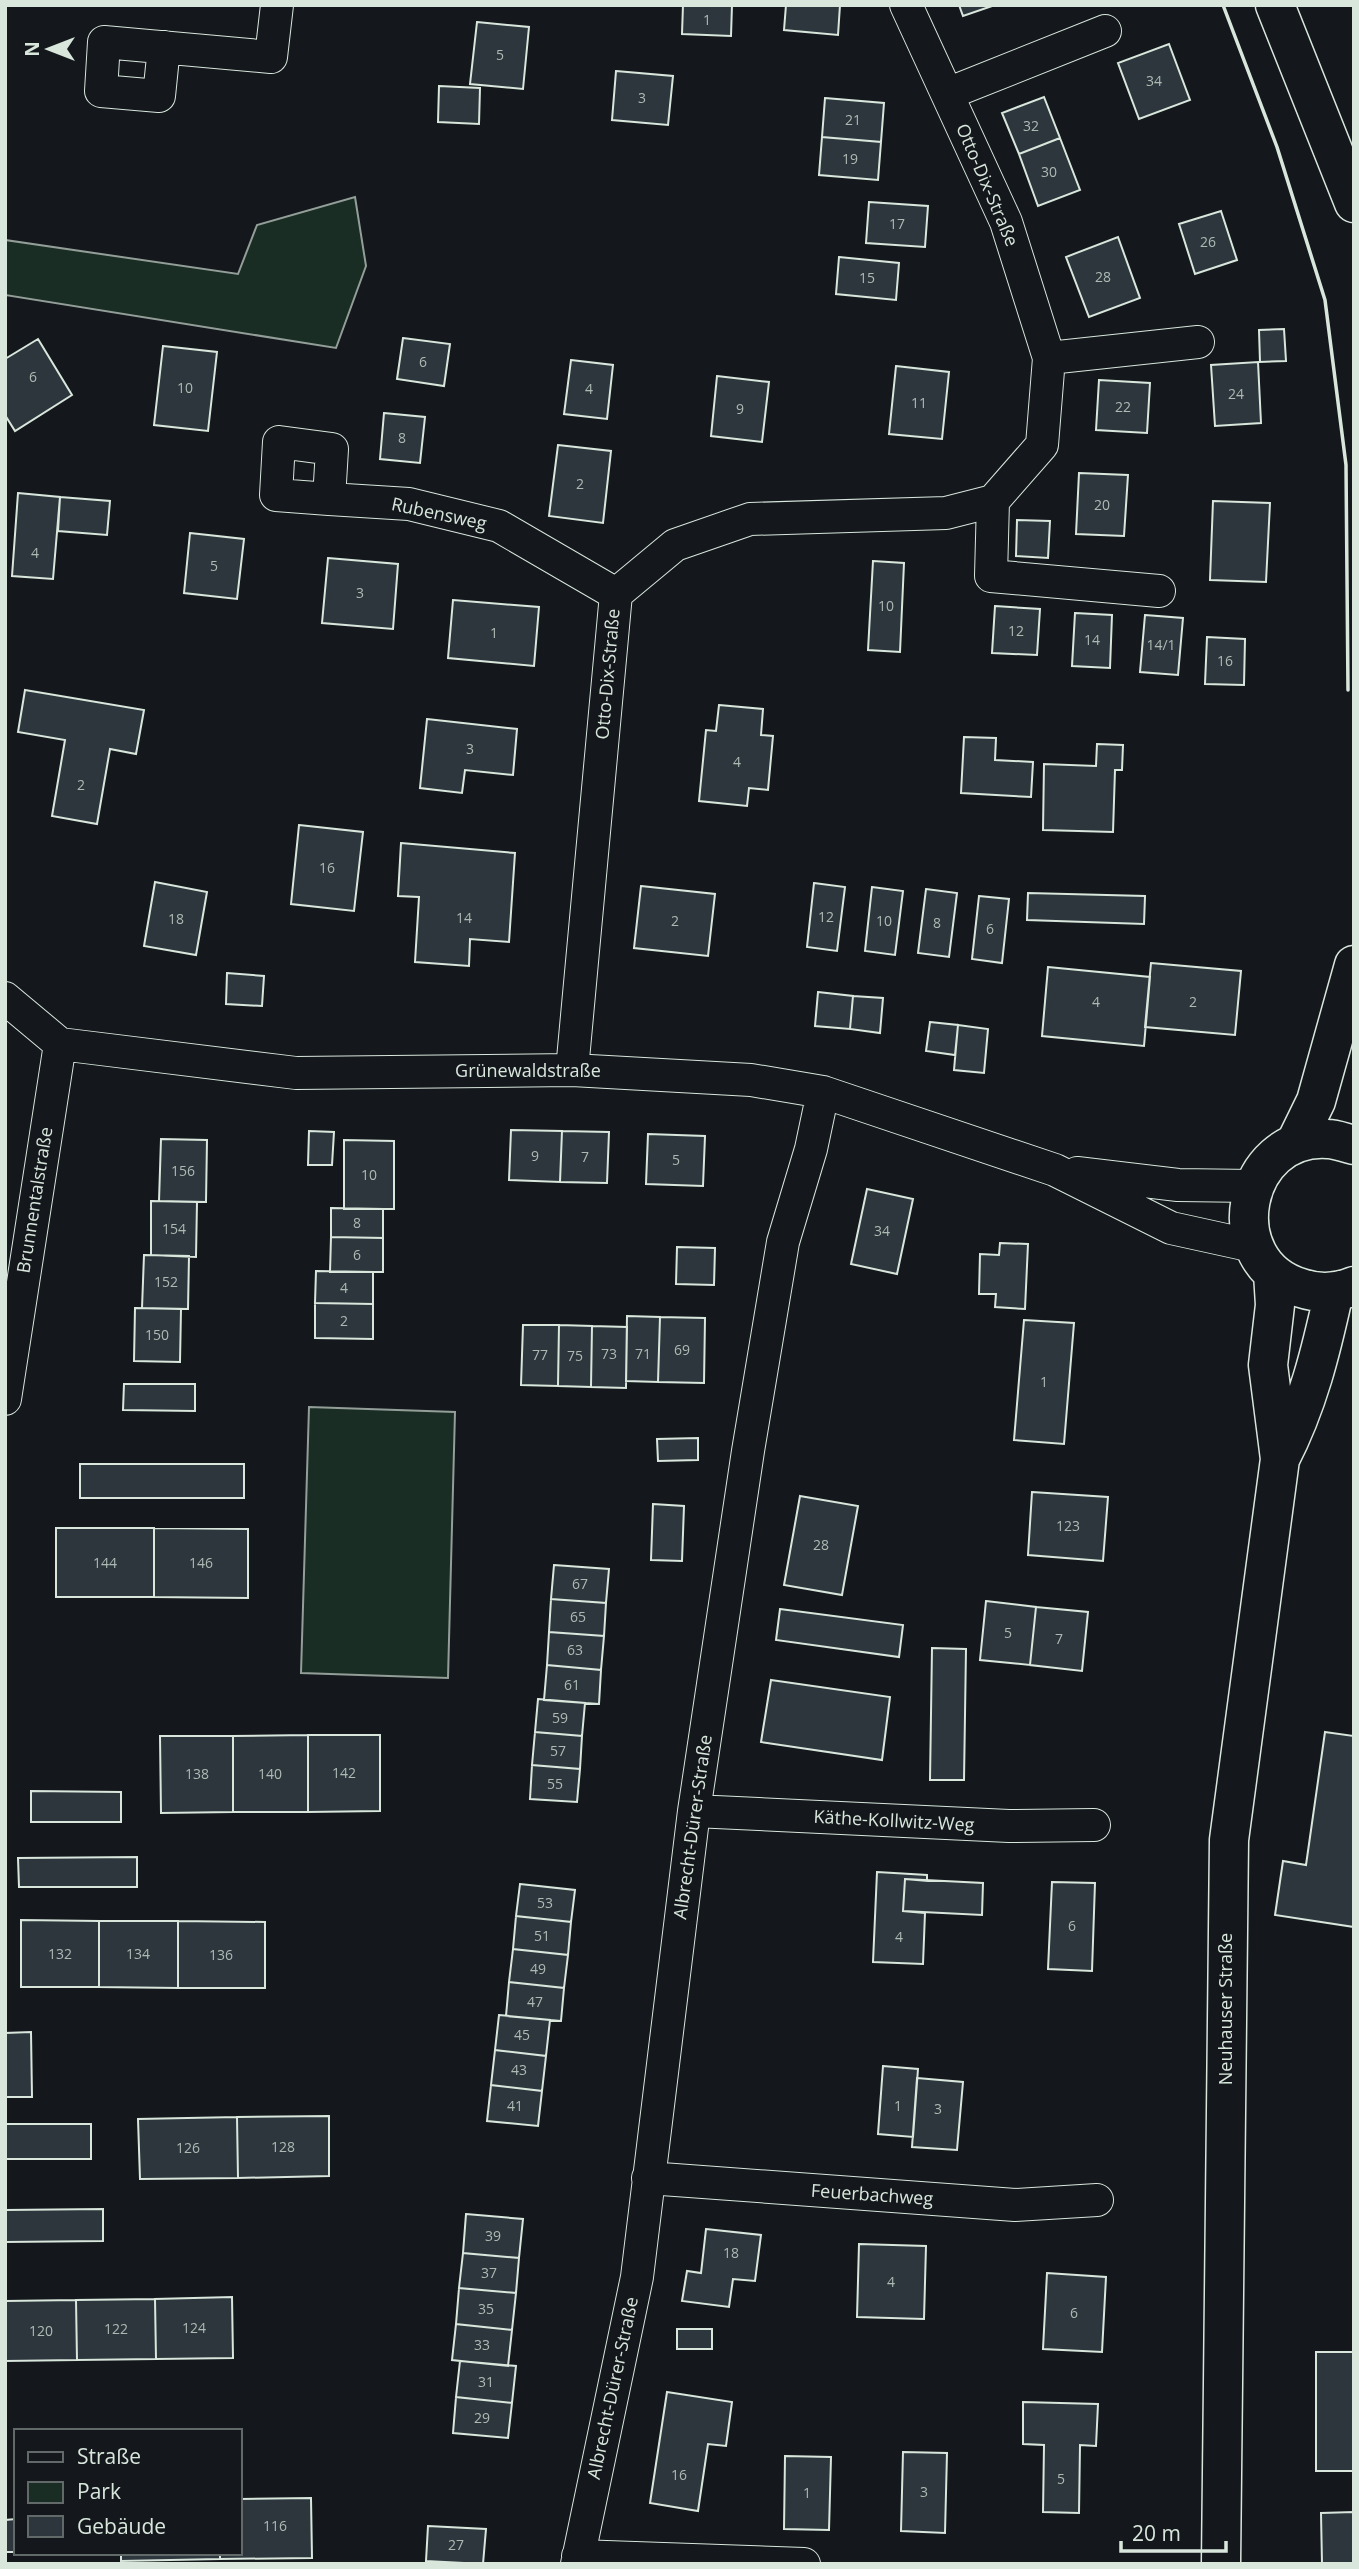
<svg xmlns="http://www.w3.org/2000/svg" width="1359" height="2569" font-family="'Open Sans',sans-serif">
<style>
.green{fill:#1a2d24;stroke:#939e99;stroke-width:2}
.building{fill:#2c363c;stroke:#d8e6dc;stroke-width:2}
.lines{fill:none;stroke-linecap:round;stroke-linejoin:round}
.minor-casing{stroke:#d8e6dc;stroke-width:34}
.tertiary-casing{stroke:#d8e6dc;stroke-width:41}
.minor{stroke:#14181c;stroke-width:32}
.tertiary{stroke:#14181c;stroke-width:38}
.wall{stroke:#d8e6dc;stroke-width:3.5}
.labels{text-anchor:middle;stroke-width:5;stroke-linejoin:round;paint-order:stroke}
.number-label{font-size:14px;fill:#adbab4}
.street-label{font-size:18px;fill:#d8e6dc;stroke:#14181c}
</style>
<rect width="100%" height="100%" fill="#14181c"/>
<path class="green" d="M355 197 366 266 336 348 5 295V240L238 274 257 225Z
M309 1407 455 1412 448 1678 301 1673Z"/>
<path class="building" d="M683 5H732L731 36 682 34Z
M786 5H840L838 35 784 30Z
M959 5H995L963 16Z
M477 22 529 27 523 89 470 84Z
M1169 44 1190 100 1139 119 1118 63Z
M616 71 673 76 668 125 612 120Z
M439 86 480 88 479 124 438 122Z
M1044 97 1060 138 1019 154 1002 113Z
M825 98 884 103 881 142 822 137Z
M822 137 881 142 878 180 819 175Z
M1060 138 1080 190 1038 206 1019 154Z
M869 202 928 206 925 247 866 243Z
M1221 211 1237 260 1195 274 1179 224Z
M1118 237 1140 298 1089 317 1066 257Z
M839 257 899 263 896 300 836 294Z
M1284 329 1286 361 1260 362 1259 330Z
M403 338 450 344 444 386 397 379Z
M38 339 72 395 15 431 5 415V359Z
M163 346 217 352 208 431 154 425Z
M571 360 613 365 607 419 564 414Z
M1258 362 1261 423 1215 426 1211 365Z
M896 366 949 372 942 439 889 434Z
M717 376 769 382 762 442 711 436Z
M1099 380 1150 383 1147 433 1096 430Z
M384 413 425 417 420 463 380 459Z
M558 445 611 451 603 523 549 516Z
M1079 473 1128 475 1124 536 1076 534Z
M18 493 60 497 53 579 12 576Z
M60 497 110 501 107 535 58 531Z
M1213 501 1270 503 1266 582 1210 580Z
M1017 520 1050 521 1048 558 1016 556Z
M190 533 244 539 237 599 184 593Z
M328 558 398 564 393 629 322 623Z
M873 561 904 563 900 652 868 650Z
M453 600 539 607 534 666 448 658Z
M995 606 1040 609 1037 655 992 653Z
M1075 613 1112 615 1110 668 1072 666Z
M1145 615 1183 618 1178 675 1140 672Z
M1207 637 1245 639 1244 685 1205 684Z
M25 690 144 710 136 754 110 749 97 824 52 816 65 740 18 732Z
M719 705 763 709 761 735 773 736 768 790 749 788 747 806 699 801 706 730 716 731Z
M427 719 517 729 513 775 465 770 462 793 420 788Z
M964 737 996 738 995 760 1033 762 1031 797 961 793Z
M1097 744 1123 745 1122 770H1115L1113 832 1043 830 1044 764 1096 766Z
M299 825 363 832 354 911 291 904Z
M401 843 515 853 509 942 470 939 469 966 415 962 419 897 398 896Z
M155 882 207 892 196 955 144 946Z
M814 883 845 887 837 951 807 947Z
M641 886 715 894 708 956 634 948Z
M872 887 903 891 895 955 865 951Z
M926 889 957 893 949 957 918 953Z
M1028 893 1145 896 1144 924 1027 920Z
M979 896 1009 899 1002 963 972 959Z
M1151 963 1241 971 1235 1035 1145 1027Z
M1048 967 1150 977 1144 1046 1042 1036Z
M227 973 264 976 262 1006 226 1004Z
M818 992 853 996 850 1029 815 1026Z
M853 996 883 998 880 1033 850 1029Z
M930 1022 958 1025 955 1055 926 1051Z
M958 1025 988 1029 984 1073 954 1070Z
M511 1130 562 1131 560 1182 509 1180Z
M309 1131 334 1132 332 1165H308Z
M562 1131 609 1132 607 1183 560 1182Z
M648 1134 705 1136 703 1186 646 1184Z
M161 1139 207 1140 206 1202 159 1201Z
M344 1140 394 1141V1209H344Z
M867 1189 913 1199 897 1274 851 1264Z
M151 1201 197 1202 196 1257 151 1255Z
M331 1208 383 1209V1238L331 1237Z
M331 1237 383 1238V1272H330Z
M1000 1243 1028 1244 1025 1309 995 1307 996 1294H979L980 1254 999 1255Z
M677 1247 715 1248 714 1285 676 1284Z
M144 1255 189 1256 188 1309 142 1308Z
M316 1271 373 1272V1304L315 1303Z
M315 1303 373 1304V1339L315 1338Z
M135 1308 181 1309 180 1362 134 1361Z
M627 1316 660 1317 658 1382 626 1381Z
M660 1317 705 1318 704 1383 658 1382Z
M1024 1320 1074 1323 1064 1444 1014 1440Z
M523 1325H559L558 1386 521 1385Z
M559 1325 592 1326 591 1387 558 1386Z
M592 1326 627 1327 626 1388 591 1387Z
M124 1384H195V1411L123 1410Z
M698 1438V1460L658 1461 657 1439Z
M80 1464H244V1498H80Z
M1032 1492 1108 1497 1103 1561 1028 1555Z
M800 1496 858 1506 842 1595 784 1585Z
M653 1504 684 1506 682 1561 651 1560Z
M56 1528H154V1597H56Z
M154 1528 248 1529V1598L154 1597Z
M554 1565 609 1569 606 1603 551 1599Z
M551 1599 606 1603 604 1636 549 1632Z
M986 1601 1036 1607 1030 1665 980 1660Z
M1036 1607 1088 1612 1082 1671 1030 1665Z
M780 1609 903 1625 899 1657 776 1640Z
M549 1632 604 1636 601 1670 547 1665Z
M932 1648 966 1649 964 1780H930Z
M547 1665 601 1670 599 1704 544 1700Z
M771 1680 890 1697 882 1760 761 1742Z
M538 1699 585 1703 582 1736 535 1732Z
M535 1732 582 1736 580 1769 532 1765Z
M1325 1732 1354 1736V1927L1275 1915 1283 1861 1306 1865Z
M308 1735V1812H233V1736Z
M308 1735H380V1811L308 1812Z
M160 1736H233V1812L161 1813Z
M532 1765 580 1769 577 1802 530 1799Z
M31 1791 121 1792V1822H31Z
M137 1857V1887H19L18 1858Z
M877 1872 927 1875V1881L905 1879 903 1911 925 1913 923 1964 873 1962Z
M905 1879 983 1883 982 1915 903 1911Z
M1052 1882 1095 1883 1092 1971 1048 1969Z
M520 1884 575 1890 571 1922 516 1916Z
M516 1916 571 1922 568 1955 513 1949Z
M21 1920 99 1921V1987H21Z
M99 1921H178V1988L99 1987Z
M178 1921 265 1922V1988H178Z
M513 1949 568 1955 564 1988 509 1982Z
M509 1982 564 1988 561 2021 506 2016Z
M499 2015 550 2020 546 2056 495 2050Z
M31 2032 32 2097H5V2033Z
M495 2050 546 2056 542 2091 491 2085Z
M883 2066 918 2069 913 2137 878 2134Z
M917 2078 963 2082 957 2150 912 2147Z
M491 2085 542 2091 538 2126 487 2121Z
M329 2116V2176L238 2178 237 2117Z
M237 2117 238 2178 140 2179 138 2119Z
M5 2124H91V2159H5Z
M103 2209V2241L5 2242V2210Z
M466 2214 523 2219 519 2258 463 2253Z
M706 2229 761 2235 755 2281 733 2279 729 2307 682 2301 687 2271 701 2273Z
M859 2244 926 2246 924 2319 857 2317Z
M463 2253 519 2258 516 2293 459 2288Z
M1047 2273 1106 2277 1102 2352 1043 2349Z
M459 2288 516 2293 512 2330 456 2324Z
M232 2297 233 2358 156 2359 155 2299Z
M155 2299 156 2359 77 2360 76 2300Z
M76 2300 77 2360 5 2361V2301Z
M456 2324 512 2330 508 2366 452 2360Z
M677 2329H712V2349H677Z
M1316 2352H1354V2471H1316Z
M460 2361 516 2366 512 2403 456 2397Z
M667 2392 732 2402 726 2446 708 2444 698 2511 650 2503Z
M456 2397 512 2403 508 2438 453 2433Z
M1023 2402 1098 2404 1096 2446 1080 2445 1079 2513 1043 2512 1044 2445 1023 2444Z
M903 2452 947 2453 945 2533 901 2531Z
M785 2456 831 2457 829 2530 784 2529Z
M311 2498 312 2558 220 2559V2553H240V2499Z
M1354 2512V2564H1322L1321 2513Z
M16 2519V2552H5V2520Z
M428 2526 486 2529 483 2564 426 2561Z
M121 2553H220V2559L121 2561Z"/>
<g class="lines">
<g class="minor-casing">
<path id="minor" d="M164 47 159 96 101 91 104 42 271 57 277 5
M947 94 1105 31
M1049 358 1198 342
M329 499 276 495 279 442 332 449 329 499 409 504 499 526 616 594
M993 501 991 576 1159 591
M5 998 60 1044 296 1073 572 1070 751 1080 823 1092 1055 1170 1171 1228 1253 1246
M572 1070 616 594 675 545 750 519 946 513 993 501 1042 445 1049 358 1006 222 906 5
M1077 1173 1178 1185 1253 1186
M5 1399 60 1044
M694 1811 1009 1826 1094 1825
M648 2178 1015 2205 1097 2200
M578 2556 804 2564
M577 2564 637 2277 694 1811 748 1451 783 1242 811 1149 823 1092"/>
</g>
<g class="tertiary-casing">
<path id="tertiary" d="M1275 5 1354 203
M1295 1144 1316 1101 1354 965
M1354 1145C1345 1143 1336 1139 1328 1139 1241 1133 1217 1263 1301 1288 1319 1294 1337 1293 1354 1286
M1273 1273 1275 1305 1268 1365 1280 1459
M1221 2564 1229 1840 1280 1459C1308 1405 1321 1351 1334 1292"/>
</g>
<use href="#minor" class="minor"/>
<use href="#tertiary" class="tertiary"/>
<path class="wall" d="M1223 5 1277 147 1325 300 1346 465 1348 690"/>
</g>
<g class="labels">
<g class="number-label">
<text x="707" y="25">1</text>
<text x="500" y="60">5</text>
<text x="1154" y="86">34</text>
<text x="642" y="103">3</text>
<text x="853" y="125">21</text>
<text x="1031" y="131">32</text>
<text x="850" y="164">19</text>
<text x="1049" y="177">30</text>
<text x="897" y="229">17</text>
<text x="1208" y="247">26</text>
<text x="1103" y="282">28</text>
<text x="867" y="283">15</text>
<text x="423" y="367">6</text>
<text x="33" y="382">6</text>
<text x="185" y="393">10</text>
<text x="589" y="394">4</text>
<text x="1236" y="399">24</text>
<text x="919" y="408">11</text>
<text x="1123" y="412">22</text>
<text x="740" y="414">9</text>
<text x="402" y="443">8</text>
<text x="580" y="489">2</text>
<text x="1102" y="510">20</text>
<text x="35" y="558">4</text>
<text x="214" y="571">5</text>
<text x="360" y="598">3</text>
<text x="886" y="611">10</text>
<text x="1016" y="636">12</text>
<text x="494" y="638">1</text>
<text x="1092" y="645">14</text>
<text x="1161" y="650">14/1</text>
<text x="1225" y="666">16</text>
<text x="470" y="754">3</text>
<text x="737" y="767">4</text>
<text x="81" y="790">2</text>
<text x="327" y="873">16</text>
<text x="826" y="922">12</text>
<text x="464" y="923">14</text>
<text x="176" y="924">18</text>
<text x="675" y="926">2</text>
<text x="884" y="926">10</text>
<text x="937" y="928">8</text>
<text x="990" y="934">6</text>
<text x="1096" y="1007">4</text>
<text x="1193" y="1007">2</text>
<text x="535" y="1161">9</text>
<text x="585" y="1162">7</text>
<text x="676" y="1165">5</text>
<text x="183" y="1176">156</text>
<text x="369" y="1180">10</text>
<text x="357" y="1228">8</text>
<text x="174" y="1234">154</text>
<text x="882" y="1236">34</text>
<text x="357" y="1260">6</text>
<text x="166" y="1287">152</text>
<text x="344" y="1293">4</text>
<text x="344" y="1326">2</text>
<text x="157" y="1340">150</text>
<text x="682" y="1355">69</text>
<text x="609" y="1359">73</text>
<text x="643" y="1359">71</text>
<text x="540" y="1360">77</text>
<text x="575" y="1361">75</text>
<text x="1044" y="1387">1</text>
<text x="1068" y="1531">123</text>
<text x="821" y="1550">28</text>
<text x="105" y="1568">144</text>
<text x="201" y="1568">146</text>
<text x="580" y="1589">67</text>
<text x="578" y="1622">65</text>
<text x="1008" y="1638">5</text>
<text x="1059" y="1644">7</text>
<text x="575" y="1655">63</text>
<text x="572" y="1690">61</text>
<text x="560" y="1723">59</text>
<text x="558" y="1756">57</text>
<text x="344" y="1778">142</text>
<text x="197" y="1779">138</text>
<text x="270" y="1779">140</text>
<text x="555" y="1789">55</text>
<text x="545" y="1908">53</text>
<text x="1072" y="1931">6</text>
<text x="542" y="1941">51</text>
<text x="899" y="1942">4</text>
<text x="60" y="1959">132</text>
<text x="138" y="1959">134</text>
<text x="221" y="1960">136</text>
<text x="538" y="1974">49</text>
<text x="535" y="2007">47</text>
<text x="522" y="2040">45</text>
<text x="519" y="2075">43</text>
<text x="515" y="2111">41</text>
<text x="898" y="2111">1</text>
<text x="938" y="2114">3</text>
<text x="283" y="2152">128</text>
<text x="188" y="2153">126</text>
<text x="493" y="2241">39</text>
<text x="731" y="2258">18</text>
<text x="489" y="2278">37</text>
<text x="891" y="2287">4</text>
<text x="486" y="2314">35</text>
<text x="1074" y="2318">6</text>
<text x="194" y="2333">124</text>
<text x="116" y="2334">122</text>
<text x="41" y="2336">120</text>
<text x="482" y="2350">33</text>
<text x="486" y="2387">31</text>
<text x="482" y="2423">29</text>
<text x="679" y="2480">16</text>
<text x="1061" y="2484">5</text>
<text x="924" y="2497">3</text>
<text x="807" y="2498">1</text>
<text x="275" y="2531">116</text>
<text x="456" y="2550">27</text>
</g>
<g class="street-label">
<text transform="translate(987 185) rotate(67)" y="6">Otto-Dix-Straße</text>
<text transform="translate(439 514) rotate(12)" y="6">Rubensweg</text>
<text transform="translate(608 674) rotate(-85)" y="6">Otto-Dix-Straße</text>
<text x="528" y="1077">Grünewaldstraße</text>
<text transform="translate(35 1200) rotate(-81)" y="6">Brunnentalstraße</text>
<text transform="translate(894 1821) rotate(3)" y="6">Käthe-Kollwitz-Weg</text>
<text transform="translate(693 1827) rotate(-82)" y="6">Albrecht-Dürer-Straße</text>
<text transform="translate(1226 2009) rotate(-90)" y="6">Neuhauser Straße</text>
<text transform="translate(872 2195) rotate(4)" y="6">Feuerbachweg</text>
<text transform="translate(613 2388) rotate(-78)" y="6">Albrecht-Dürer-Straße</text>
</g>
</g>
<rect width="1359" height="2569" fill="none" stroke="#d8e6dc" stroke-width="14"/>
<rect x="14" y="2429" width="228" height="126" fill="#14181c" stroke="#626a69" stroke-width="2"/>
<rect x="28" y="2452" width="35" height="10" fill="#14181c" stroke="#626a69" stroke-width="2"/>
<text x="77" y="2464" font-size="21" fill="#d8e6dc">Straße</text>
<rect x="28" y="2482" width="35" height="21" fill="#1a2d24" stroke="#626a69" stroke-width="2"/>
<text x="77" y="2499" font-size="21" fill="#d8e6dc">Park</text>
<rect x="28" y="2516" width="35" height="21" fill="#2c363c" stroke="#626a69" stroke-width="2"/>
<text x="77" y="2534" font-size="21" fill="#d8e6dc">Gebäude</text>
<g transform="translate(49 49) rotate(270)" stroke="#14181c" stroke-width="5" paint-order="stroke">
<path d="M0-5L12 26L0 18L-12 26Z" fill="#d8e6dc"/>
<text y="-10" font-size="19" font-weight="bold" text-anchor="middle" fill="#d8e6dc">N</text>
</g>
<path d="M1121 2541v10h105v-10" fill="none" stroke="#d8e6dc" stroke-width="3.5"/>
<text x="1132" y="2541" font-size="21" fill="#d8e6dc" stroke="#14181c" stroke-width="5" paint-order="stroke">20 m</text>
</svg>
